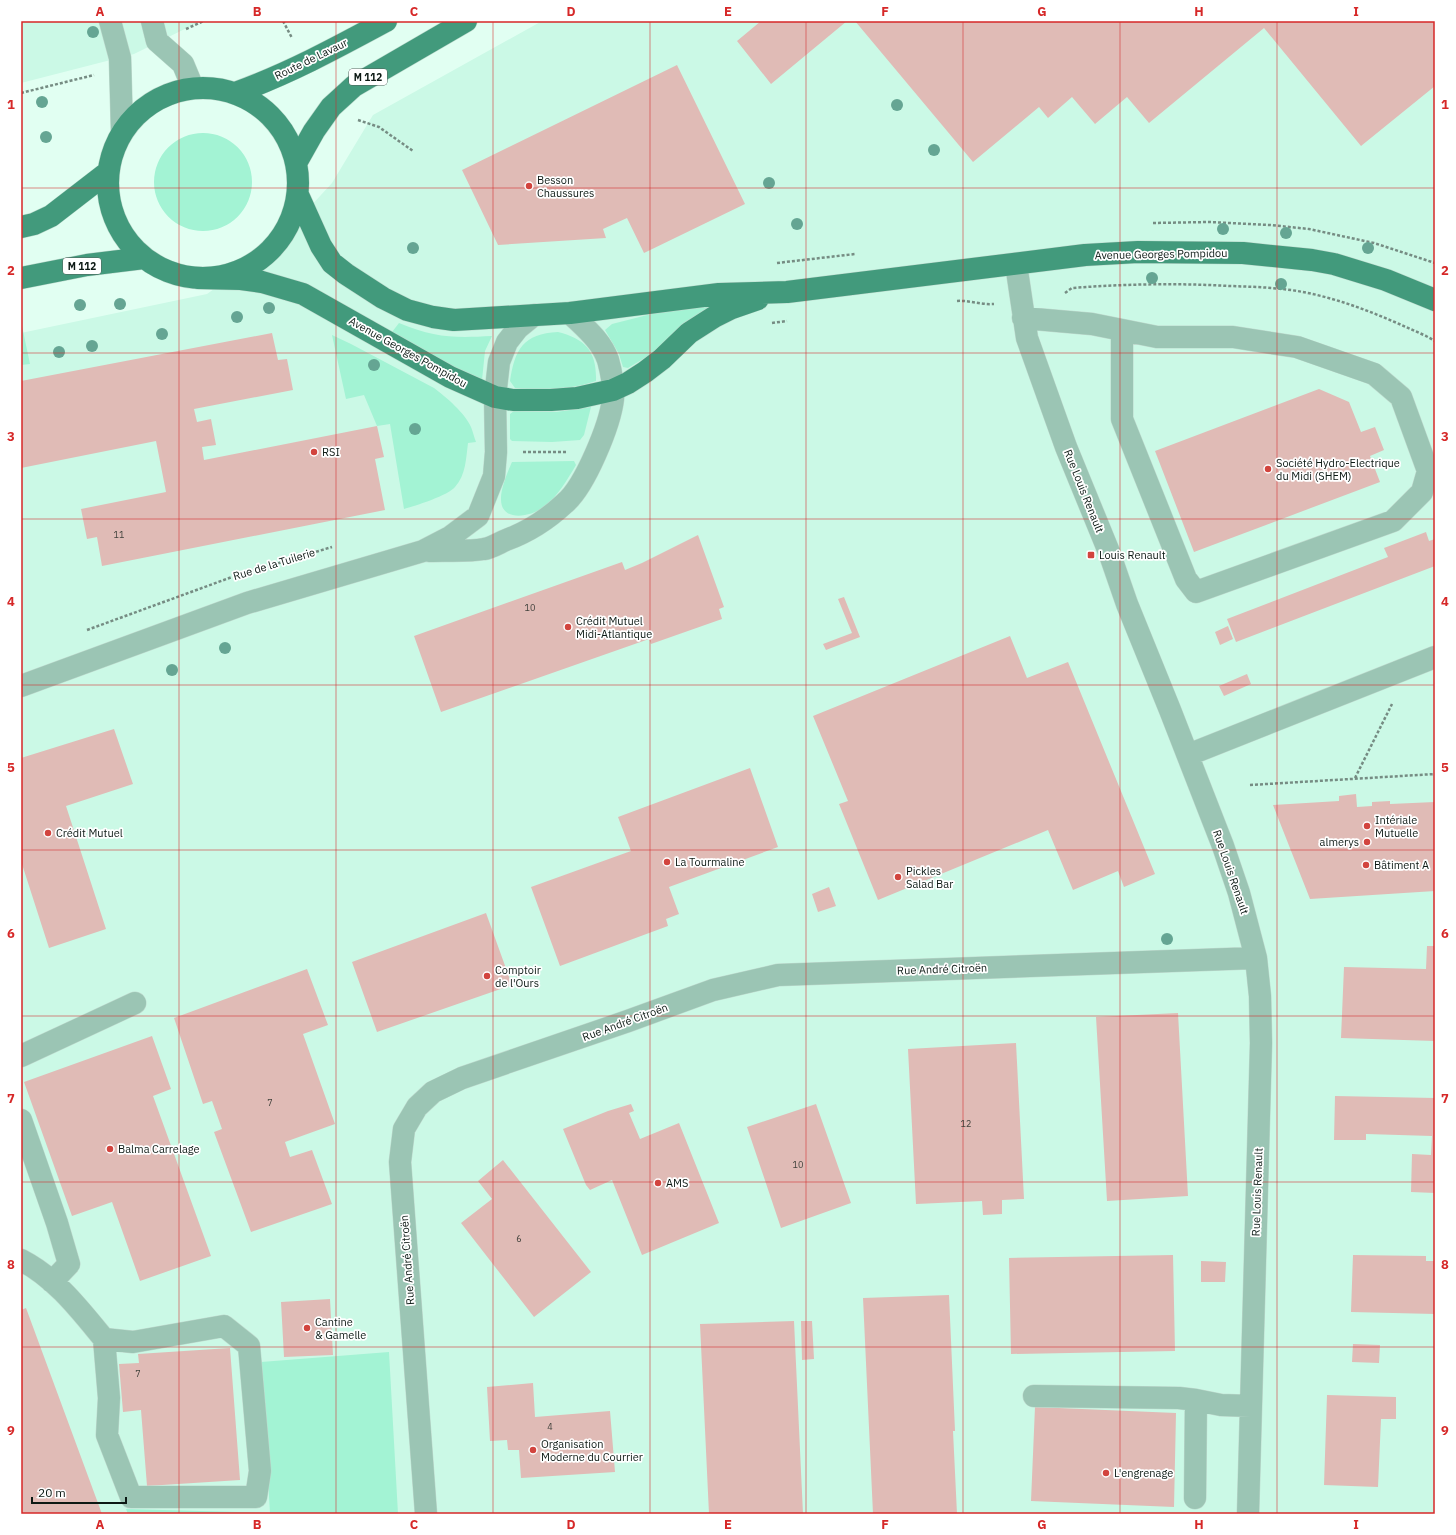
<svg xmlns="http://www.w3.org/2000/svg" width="1456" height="1535" font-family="'IBM Plex Sans',sans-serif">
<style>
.built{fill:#cbf9e6}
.green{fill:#a3f3d4}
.building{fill:#e0bbb6}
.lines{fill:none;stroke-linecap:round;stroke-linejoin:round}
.minor-casing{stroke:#bfdace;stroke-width:23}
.major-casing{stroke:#bfdace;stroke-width:23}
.path{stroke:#768c83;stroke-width:2.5;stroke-dasharray:3 2;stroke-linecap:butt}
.minor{stroke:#9bc5b4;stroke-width:22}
.major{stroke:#429a7c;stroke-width:22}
.tree{fill:#65a593}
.grid{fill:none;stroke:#d62828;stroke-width:1;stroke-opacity:0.55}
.poi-dot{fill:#d2443e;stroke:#fff;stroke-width:1.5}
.labels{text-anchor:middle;stroke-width:3.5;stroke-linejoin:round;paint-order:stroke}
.number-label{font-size:9px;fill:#41423c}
.shield{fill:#fff;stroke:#555e5a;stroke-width:1}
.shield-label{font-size:10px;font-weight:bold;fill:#0c1914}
.street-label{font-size:11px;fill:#0c1914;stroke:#fff}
.poi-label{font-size:11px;fill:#0c1914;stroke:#fff;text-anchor:start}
.neatline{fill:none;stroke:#d62828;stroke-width:1.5}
.grid-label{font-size:13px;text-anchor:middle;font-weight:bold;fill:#d62828}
</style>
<rect width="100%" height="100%" fill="#e1fff2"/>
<path class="built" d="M21 21H201L134 54 21 83Z
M542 21H1435V1514H21V333L207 294 274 246 332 183 373 115Z"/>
<path class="green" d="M154 182a49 49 0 1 1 98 0a49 49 0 1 1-98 0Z
M725 300 688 322 648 356 628 368 623 367 619 354 605 330 612 324 687 305Z
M399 323C435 338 454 338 492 336L485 351 482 380 453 367 392 332Z
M21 326H22L30 364 21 365Z
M558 332C586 339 597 352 596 381 570 390 542 391 515 388L510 381C515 349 523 334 558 332Z
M332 335 351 344 434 388C446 397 465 413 471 427 473 432 474 437 476 442L468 443C466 458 466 475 455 487 449 495 415 506 404 509L390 424 377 426 364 395 346 399Z
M591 407 584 435 580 440 552 442 512 441 510 439V414L514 411 556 412Z
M574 461 576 465C567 480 558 496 544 507 531 517 500 523 501 498 501 488 508 471 512 462Z
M389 1352 398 1514H128L126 1509 270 1513 261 1362Z"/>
<path class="building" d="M761 21H847L771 84 737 41Z
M855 21H1435V86L1361 146 1264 28 1149 123 1127 97 1095 124 1072 97 1048 118 1039 107 973 162Z
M677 65 745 204 644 253 627 218 603 229 606 238 498 245 462 170Z
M272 333 278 360 287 359 293 390 194 409 197 422 211 419 216 445 202 447 204 460 377 426 384 457 375 459 385 510 102 566 97 537 87 539 81 509 166 492 156 441 21 468V381Z
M1319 389 1349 402 1361 432 1375 427 1384 450 1370 456 1380 482 1194 552 1155 451Z
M1426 532 1429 541 1435 539V566L1236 642 1227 619 1388 557 1384 548Z
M698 535 724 607 719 609 722 619 651 644 649 639 441 712 414 636 622 562 625 570 642 563Z
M844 597 860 637 826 650 823 644 852 633 838 599Z
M1228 626 1233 639 1220 645 1215 632Z
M1010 636 1027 678 1068 662 1155 874 1124 887 1118 871 1073 890 1048 830 878 900 839 804 848 801 813 716Z
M1247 674 1251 684 1224 696 1219 686Z
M114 729 133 784 66 806 106 929 49 948 21 861V758Z
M750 768 778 847 669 887 679 914 666 919 668 926 560 966 531 887 631 851 618 817Z
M1356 794 1357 807 1372 806V802L1390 801V804L1435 802V891L1310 899 1273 805 1339 801V796Z
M829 887 836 906 818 912 812 894Z
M486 913 512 985 377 1032 352 962Z
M1427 946H1435V1041L1341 1038 1344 967 1426 969Z
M307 969 328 1025 303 1034 335 1124 285 1142 290 1157 312 1150 332 1204 251 1232 214 1132 222 1129 212 1101 203 1104 174 1018Z
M1178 1013 1188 1196 1107 1201 1096 1017Z
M152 1036 171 1089 153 1096 211 1256 140 1281 112 1202 72 1216 24 1082Z
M1016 1043 1024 1199 1002 1200V1214L983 1215 982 1201 916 1204 908 1049Z
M1335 1096 1435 1098V1193L1411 1192 1412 1154 1431 1155 1432 1136 1366 1134V1140H1334Z
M631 1104 634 1111 629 1113 640 1139 679 1123 719 1223 642 1255 612 1180 590 1190 586 1185 563 1129 608 1111Z
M816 1104 851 1203 781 1228 747 1127Z
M503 1160 591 1272 534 1317 461 1223 492 1199 478 1181Z
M1173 1255 1175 1351 1011 1354 1009 1258Z
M1353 1255 1426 1256V1261H1435V1314L1351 1312Z
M1201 1261 1226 1262 1225 1282H1201Z
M949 1295 955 1431H953L957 1514H873L863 1298Z
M330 1299 333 1355 284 1357 281 1302Z
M26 1308 102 1514H21V1310Z
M794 1321 803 1514H709L700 1324Z
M801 1321H812L814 1359 802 1360Z
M1353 1344 1380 1345 1379 1363 1352 1362Z
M230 1348 240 1480 147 1486 141 1410 123 1412 119 1364 139 1363 138 1354Z
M533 1383 535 1417 610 1411 615 1472 521 1478 519 1450H508L507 1440 490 1441 487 1387Z
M1327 1395 1396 1397V1419H1381L1378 1487 1324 1485Z
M1035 1407 1176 1413 1174 1507 1031 1501Z"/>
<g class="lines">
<g class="minor-casing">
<path id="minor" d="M110 21 120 58 122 131
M152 21 157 41 183 64 193 88
M1016 264 1027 338 1066 447 1109 552 1127 604 1170 710 1223 846 1239 893 1256 958 1260 996 1261 1043 1248 1514
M1023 318 1092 324 1122 330
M1122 330 1157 337H1233L1297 347 1374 374 1401 397 1428 471 1422 492 1393 521 1196 592 1186 579 1122 419Z
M429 551C446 550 467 552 484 549 491 548 499 543 506 540 528 532 548 519 565 503 585 486 610 425 613 399 614 387 611 371 608 360 601 340 584 327 570 313
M21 686 247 603 423 551 450 537 478 516 494 476 496 452 495 397 499 362 507 342 518 328 534 315
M1188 755 1435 657
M21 1056 135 1003
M21 1120 57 1223 69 1264 52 1282
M21 1260C56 1278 80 1310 104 1339
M224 1326 249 1346 260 1471 256 1497H131L107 1435 109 1398 104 1339 133 1342Z
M1034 1396 1179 1398 1196 1400 1221 1405 1251 1406
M1195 1498 1196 1400
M426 1514 400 1162 404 1129 417 1107 433 1092 462 1078 628 1021 713 990 778 975 1256 958"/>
</g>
<g class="major-casing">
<path id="major" d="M108 183a95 95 0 1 1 190 0a95 95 0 1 1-190 0Z
M235 93C288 74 336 48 386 21
M296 163 314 131 331 107 354 86 466 21
M298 195 321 246 332 263 346 274 383 298 407 310 433 317 454 320 570 313 719 294 787 292 1085 255 1138 252 1243 253 1312 260 1334 264 1386 280 1435 300
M21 227 34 224 51 216 108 172
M21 278 87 265 144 258
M197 278 241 279 262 282 303 294 450 377 495 397 513 400H551L577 398 613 390 628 383 645 372 662 359 689 333 714 317 732 308 758 299"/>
</g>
<path class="path" d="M283 21 292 38
M186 29 204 21
M21 93 94 75
M358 120 379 127 413 151
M1153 223 1209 222 1270 225 1309 229 1374 243 1435 263
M777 263 855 254
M1065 293 1072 288C1125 284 1177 283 1230 286 1261 287 1291 288 1321 296 1357 305 1391 320 1426 336L1435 341
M957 301C969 300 981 305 994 304
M772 323 787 321
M523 452H566
M249 572 332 547
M87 630 232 577
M1355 778 1392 704
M1250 785 1435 774"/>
<use href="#minor" class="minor"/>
<use href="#major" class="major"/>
</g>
<g class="tree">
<circle cx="93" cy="32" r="6"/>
<circle cx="42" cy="102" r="6"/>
<circle cx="897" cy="105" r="6"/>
<circle cx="46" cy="137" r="6"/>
<circle cx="934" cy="150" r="6"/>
<circle cx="769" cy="183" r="6"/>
<circle cx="797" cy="224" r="6"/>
<circle cx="1223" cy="229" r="6"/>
<circle cx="1286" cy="233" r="6"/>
<circle cx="413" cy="248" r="6"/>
<circle cx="1368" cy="248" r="6"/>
<circle cx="1152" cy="278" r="6"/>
<circle cx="1281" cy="284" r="6"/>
<circle cx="120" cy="304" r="6"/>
<circle cx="80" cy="305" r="6"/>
<circle cx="269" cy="308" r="6"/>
<circle cx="237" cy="317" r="6"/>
<circle cx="162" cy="334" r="6"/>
<circle cx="92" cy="346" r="6"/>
<circle cx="59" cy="352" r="6"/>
<circle cx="374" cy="365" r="6"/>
<circle cx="415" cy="429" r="6"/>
<circle cx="225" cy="648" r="6"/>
<circle cx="172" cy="670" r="6"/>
<circle cx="1167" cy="939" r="6"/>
</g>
<path class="grid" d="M179 21V1514M336 21V1514M493 21V1514M650 21V1514M806 21V1514M963 21V1514M1120 21V1514M1277 21V1514M21 188H1435M21 353H1435M21 519H1435M21 685H1435M21 850H1435M21 1016H1435M21 1182H1435M21 1347H1435"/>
<g class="poi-dot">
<circle cx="529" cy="186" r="4"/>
<circle cx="314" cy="452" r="4"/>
<circle cx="1268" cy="469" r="4"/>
<rect x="1087" y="551" width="8" height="8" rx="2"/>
<circle cx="568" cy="627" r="4"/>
<circle cx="1367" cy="826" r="4"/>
<circle cx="48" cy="833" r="4"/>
<circle cx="1367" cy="842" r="4"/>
<circle cx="667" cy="862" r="4"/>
<circle cx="1366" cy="865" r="4"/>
<circle cx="898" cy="877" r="4"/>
<circle cx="487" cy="976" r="4"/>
<circle cx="110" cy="1149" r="4"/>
<circle cx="658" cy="1183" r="4"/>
<circle cx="307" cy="1328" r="4"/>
<circle cx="533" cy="1450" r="4"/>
<circle cx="1106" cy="1473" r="4"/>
</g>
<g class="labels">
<g class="number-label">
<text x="119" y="538">11</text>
<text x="530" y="611">10</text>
<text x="270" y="1106">7</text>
<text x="966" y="1127">12</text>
<text x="798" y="1168">10</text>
<text x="519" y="1242">6</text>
<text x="138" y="1377">7</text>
<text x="550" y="1430">4</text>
</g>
<g class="shield">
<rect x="349" y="69" width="38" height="16" rx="3"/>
<rect x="63" y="258" width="38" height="16" rx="3"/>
</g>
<g class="shield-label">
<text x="368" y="81">M 112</text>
<text x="82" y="270">M 112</text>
</g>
<g class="street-label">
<text transform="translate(311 59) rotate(-26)" y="4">Route de Lavaur</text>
<text transform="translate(1161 254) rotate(-1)" y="4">Avenue Georges Pompidou</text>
<text transform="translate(408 352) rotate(29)" y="4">Avenue Georges Pompidou</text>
<text transform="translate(1084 491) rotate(68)" y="4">Rue Louis Renault</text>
<text transform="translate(274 564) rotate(-17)" y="4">Rue de la Tuilerie</text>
<text transform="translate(1231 872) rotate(71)" y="4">Rue Louis Renault</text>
<text transform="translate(942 969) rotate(-2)" y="4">Rue André Citroën</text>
<text transform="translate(625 1022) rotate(-20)" y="4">Rue André Citroën</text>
<text transform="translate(1257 1192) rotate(-88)" y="4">Rue Louis Renault</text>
<text transform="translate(407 1260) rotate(-94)" y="4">Rue André Citroën</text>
</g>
<g class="poi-label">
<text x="537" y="184">Besson<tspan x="537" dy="13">Chaussures</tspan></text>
<text x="322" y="456">RSI</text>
<text x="1276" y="467">Société Hydro-Electrique<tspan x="1276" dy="13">du Midi (SHEM)</tspan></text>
<text x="1099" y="559">Louis Renault</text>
<text x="576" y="625">Crédit Mutuel<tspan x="576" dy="13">Midi-Atlantique</tspan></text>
<text x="1375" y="824">Intériale<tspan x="1375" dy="13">Mutuelle</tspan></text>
<text x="56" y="837">Crédit Mutuel</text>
<text x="1359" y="846" text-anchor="end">almerys</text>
<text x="675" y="866">La Tourmaline</text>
<text x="1374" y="869">Bâtiment A</text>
<text x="906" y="875">Pickles<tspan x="906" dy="13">Salad Bar</tspan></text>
<text x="495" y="974">Comptoir<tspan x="495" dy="13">de l'Ours</tspan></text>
<text x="118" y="1153">Balma Carrelage</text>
<text x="666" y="1187">AMS</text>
<text x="315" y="1326">Cantine<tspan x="315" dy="13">&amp; Gamelle</tspan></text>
<text x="541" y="1448">Organisation<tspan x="541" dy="13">Moderne du Courrier</tspan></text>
<text x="1114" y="1477">L'engrenage</text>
</g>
</g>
<rect width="1456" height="1535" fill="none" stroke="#ffffff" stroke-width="44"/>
<path d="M32 1497v6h94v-6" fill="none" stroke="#0c1914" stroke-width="2"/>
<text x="38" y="1497" font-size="12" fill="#0c1914" stroke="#ffffff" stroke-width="3" paint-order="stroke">20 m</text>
<rect x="22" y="22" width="1412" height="1491" class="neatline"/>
<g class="grid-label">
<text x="100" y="16">A</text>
<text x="257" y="16">B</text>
<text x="414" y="16">C</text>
<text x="571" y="16">D</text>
<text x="728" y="16">E</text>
<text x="885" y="16">F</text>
<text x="1042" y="16">G</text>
<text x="1199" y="16">H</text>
<text x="1356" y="16">I</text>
<text x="11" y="109">1</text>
<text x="1445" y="109">1</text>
<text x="11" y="275">2</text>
<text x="1445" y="275">2</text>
<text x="11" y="441">3</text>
<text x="1445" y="441">3</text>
<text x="11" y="606">4</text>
<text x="1445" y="606">4</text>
<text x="11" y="772">5</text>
<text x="1445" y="772">5</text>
<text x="11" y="938">6</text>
<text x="1445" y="938">6</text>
<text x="11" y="1103">7</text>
<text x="1445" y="1103">7</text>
<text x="11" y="1269">8</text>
<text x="1445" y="1269">8</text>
<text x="11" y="1435">9</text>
<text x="1445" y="1435">9</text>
<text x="100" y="1529">A</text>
<text x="257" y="1529">B</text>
<text x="414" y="1529">C</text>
<text x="571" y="1529">D</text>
<text x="728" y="1529">E</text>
<text x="885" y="1529">F</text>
<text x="1042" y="1529">G</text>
<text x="1199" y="1529">H</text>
<text x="1356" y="1529">I</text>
</g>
</svg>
